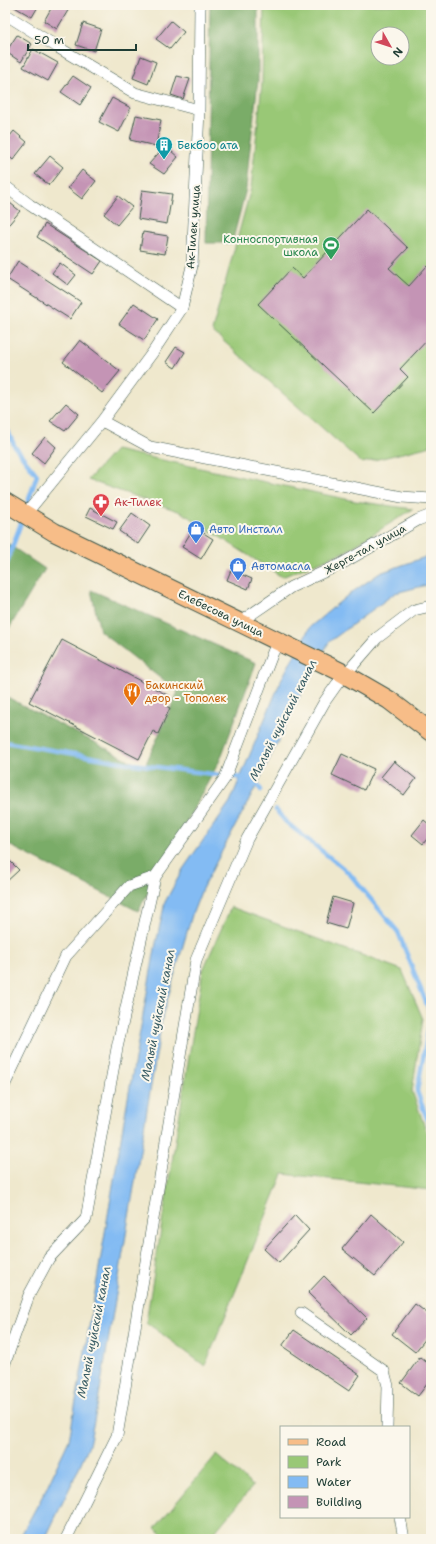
<svg xmlns="http://www.w3.org/2000/svg" width="436" height="1544" font-family="'Shantell Sans',sans-serif">
<style>
.green{fill:#99c876;stroke:#5c8255;fill-rule:evenodd}
.forest{fill:#7aac67;stroke:#4c744e}
.water{fill:#83bbf3;stroke:#517c94}
.lines{fill:none;stroke-linecap:round;stroke-linejoin:round}
.stream{stroke:#83bbf3;stroke-width:4.5}
.building{fill:#c494b5}
.street-casing{stroke:#3e574b;stroke-width:12}
.primary-casing{stroke:#3e574b;stroke-width:20}
.street{stroke:#fff;stroke-width:11}
.primary{stroke:#f7bd88;stroke-width:18}
.labels{text-anchor:middle;stroke-width:4;stroke-linejoin:round;paint-order:stroke}
.culture-label{font-size:11px;fill:#0d838f;stroke:#fbf7ec;text-anchor:start}
.street-label{font-size:11px;fill:#1f3d34;stroke:#fbf7ec}
.leisure-label{font-size:11px;fill:#27864d;stroke:#fbf7ec;text-anchor:end}
.health-label{font-size:11px;fill:#be3a42;stroke:#fbf7ec;text-anchor:start}
.shop-label{font-size:11px;fill:#366cbe;stroke:#fbf7ec;text-anchor:start}
.food-label{font-size:11px;fill:#c56008;stroke:#fbf7ec;text-anchor:start}
.water-label{font-size:12px;font-style:italic;fill:#385c64;stroke:#fbf7ec}
</style>
<rect width="100%" height="100%" fill="#fbf7ec"/>
<filter id="ink" filterUnits="userSpaceOnUse"><feTurbulence type="fractalNoise" baseFrequency=".025" numOctaves="2"/><feDisplacementMap in="SourceGraphic" scale="8" xChannelSelector="R" yChannelSelector="G"/><feConvolveMatrix kernelMatrix="1 2 1 2 8 2 1 2 1" color-interpolation-filters="sRGB"/></filter>
<filter id="wash" filterUnits="userSpaceOnUse"><feTurbulence type="fractalNoise" baseFrequency=".012" numOctaves="4" result="noise"/><feDisplacementMap in="SourceGraphic" scale="16" xChannelSelector="R" yChannelSelector="G"/><feGaussianBlur stdDeviation="0.9" result="paint"/><feColorMatrix in="noise" values="0 0 0 0 0 0 0 0 0 0 0 0 0 0 0 0 0 1.4 0 .05"/><feComposite in="paint" operator="in"/></filter>
<g filter="url(#wash)">
<rect width="100%" height="100%" fill="#efe8cd"/>
<path class="green" d="M264 5H431V446L362 463 212 331 251 188 262 83ZM378 34H402V58H378Z
M115 450 355 501 413 509 346 551 282 577 181 512 88 480Z
M231 907 402 970 423 1019 412 1091 431 1144V1190L283 1174 205 1366 146 1322 203 970Z
M216 1455 253 1486 209 1539H169L155 1528Z"/>
<path class="forest" d="M210 5H258V81L249 157 246 189 232 243H206Z
M5 542 45 569 5 635Z
M91 590 256 663 220 760 138 911 5 843V696L144 768 178 692 100 631Z"/>
<path class="water" d="M431 555V584L395 593 329 642 299 698 257 785 202 889 192 915 163 1014 98 1402 89 1445 72 1483 45 1539H19L43 1495 69 1440 86 1345 124 1120 156 943 165 902 183 869 230 802 282 678 310 627 348 595 380 573Z"/>
<g class="lines">
<path class="stream" d="M5 425 15 447 37 475 26 508
M5 568 23 517
M5 742 133 764 244 778
M257 785 261 790
M276 810 286 822 349 873 398 932 431 1015 417 1091 431 1130"/>
</g>
<g id="blocks">
<path class="building" d="M11 5H39L32 17Z
M53 5H67L70 7 57 29 44 21Z
M171 21 184 32 170 49 156 39Z
M83 23 101 29 94 51 76 45Z
M17 35 32 44 21 62 6 52Z
M33 49 58 63 48 81 23 67Z
M141 56 156 62 148 84 133 78Z
M73 76 91 88 80 105 61 92Z
M177 76 190 79 183 99 171 95Z
M112 98 131 108 119 132 99 122Z
M136 115 161 120 156 146 130 140Z
M14 131 27 142 13 160 5 153V142Z
M165 146 178 157 164 174 149 164Z
M50 156 63 167 49 185 35 174Z
M82 170 96 181 82 199 68 188Z
M142 190 172 194 167 224 138 219Z
M118 196 132 207 117 225 104 214Z
M5 199 20 211 5 229Z
M367 209 408 248 389 268 409 286 427 266 431 270V336L400 369 408 377 374 413 258 304 292 268 303 278Z
M45 224 102 261 93 274 37 237Z
M143 232 168 236 165 254 140 250Z
M18 261 81 302 70 319 7 279Z
M60 263 76 275 68 285 52 273Z
M134 303 158 319 144 340 119 324Z
M80 340 120 371 102 393 63 362Z
M176 347 185 352 175 368 166 362Z
M66 403 79 414 65 431 50 421Z
M45 437 56 447 44 463 32 453Z
M90 508 117 522 113 529 86 516Z
M132 513 150 526 138 544 119 531Z
M194 527 213 539 201 559 182 547Z
M231 570 252 579 248 589 227 580Z
M62 640 171 697 166 706 170 708 158 734 153 731 139 759 29 702Z
M342 754 374 769 364 790 332 775Z
M394 761 416 779 404 795 381 777Z
M424 820 431 826V834L423 844 412 835Z
M5 856 19 870 5 883Z
M333 897 353 903 346 929 326 923Z
M371 1214 403 1242 375 1276 342 1249Z
M295 1215 309 1230 279 1263 264 1249Z
M324 1276 367 1318 351 1335 308 1293Z
M415 1304 431 1316V1332L415 1352 392 1334Z
M294 1330 360 1375 349 1391 282 1346Z
M420 1357 431 1366V1379L418 1396 401 1383Z"/>
</g>
</g>
<g filter="url(#ink)">
<use href="#blocks" fill-opacity="0" stroke="#3e574b" stroke-width="1"/>
<g class="lines">
<g class="street-casing">
<path id="street" d="M5 14 59 48 135 93 199 110
M5 186 30 205 182 308
M102 421 150 447 402 497 431 499
M25 515 102 421 153 352 182 308 192 266 199 110 200 5
M240 622 291 587 341 564 418 520 431 515
M5 1084 66 956 129 886 155 877
M301 1313 384 1371 388 1386 387 1427
M5 1363 29 1295 49 1258 86 1219 117 1048 155 877 225 778 273 652 279 641
M400 1517 404 1539
M66 1539 117 1436 196 960 247 839 325 701 337 684 377 638 414 610 431 606"/>
</g>
<g class="primary-casing">
<path id="primary" d="M5 502 54 532 339 671 389 700 431 732"/>
</g>
<use href="#street" class="street"/>
<use href="#primary" class="primary"/>
</g>
</g>
<defs>
<g id="building-pin" transform="scale(0.9)"><path d="M0 17L-7.5 6A9.5 9.5 0 1 1 7.5 6Z" fill="#0f9aa8" stroke="#fbf7ec"/><path d="M-4-6H4V6H1V3H-1V6H-4ZM-2.5-4.3h1.7v1.8h-1.7ZM.8-4.3h1.7v1.8H.8ZM-2.5-1h1.7V.8h-1.7ZM.8-1h1.7V.8H.8Z" fill="#fff"/></g>
<g id="stadium-pin" transform="scale(0.9)"><path d="M0 17L-7.5 6A9.5 9.5 0 1 1 7.5 6Z" fill="#2e9e5b" stroke="#fbf7ec"/><path d="M0-5a6.5 5 0 1 0 0 10a6.5 5 0 1 0 0-10ZM-3.5-1.8h7v3.6h-7Z" fill="#fff"/></g>
<g id="pharmacy-pin" transform="scale(0.9)"><path d="M0 17L-7.5 6A9.5 9.5 0 1 1 7.5 6Z" fill="#e0444e" stroke="#fbf7ec"/><path d="M-2-6h4v4h4v4h-4v4h-4v-4h-4v-4h4Z" fill="#fff"/></g>
<g id="shop-pin" transform="scale(0.9)"><path d="M0 17L-7.5 6A9.5 9.5 0 1 1 7.5 6Z" fill="#3f7fe0" stroke="#fbf7ec"/><path d="M-5-2.5h2.3a2.7 3.5 0 0 1 5.4 0H5L5.5 6h-11ZM-1.5-2.5h3a1.5 2.3 0 0 0-3 0Z" fill="#fff"/></g>
<g id="restaurant-pin" transform="scale(0.9)"><path d="M0 17L-7.5 6A9.5 9.5 0 1 1 7.5 6Z" fill="#e8710a" stroke="#fbf7ec"/><path d="M-5-6h1v4h1v-4h1v4h1v-4h1v5L-1.5 .5V6h-2V.5L-5-1ZM5-6V6H3V1.5H1.5Q1.5-4 5-6Z" fill="#fff"/></g>
</defs>
<g fill-rule="evenodd">
<use href="#building-pin" x="164" y="145"/>
<use href="#stadium-pin" x="331" y="245"/>
<use href="#pharmacy-pin" x="101" y="502"/>
<use href="#shop-pin" x="196" y="529"/>
<use href="#shop-pin" x="238" y="566"/>
<use href="#restaurant-pin" x="132" y="691"/>
</g>
<g class="labels">
<g class="culture-label">
<text x="177" y="149">Бекбоо ата</text>
</g>
<g class="street-label">
<text transform="translate(193 227) rotate(-86)" y="4">Ак-Тилек улица</text>
<text transform="translate(365 549) rotate(-29)" y="4">Жерге-тал улица</text>
<text transform="translate(221 613) rotate(26)" y="4">Елебесова улица</text>
</g>
<g class="leisure-label">
<text x="318" y="243">Конноспортивная<tspan x="318" dy="13">школа</tspan></text>
</g>
<g class="health-label">
<text x="114" y="506">Ак-Тилек</text>
</g>
<g class="shop-label">
<text x="209" y="533">Авто Инсталл</text>
<text x="251" y="570">Автомасла</text>
</g>
<g class="food-label">
<text x="145" y="689">Бакинский<tspan x="145" dy="13">двор - Тополек</tspan></text>
</g>
<g class="water-label">
<text transform="translate(283 720) rotate(-63)" y="4">Малый чуйский канал</text>
<text transform="translate(158 1015) rotate(-79)" y="4">Малый чуйский канал</text>
<text transform="translate(94 1332) rotate(-79)" y="4">Малый чуйский канал</text>
</g>
</g>
<rect width="436" height="1544" fill="none" stroke="#fbf7ec" stroke-width="20"/>
<rect x="280" y="1426" width="130" height="92" fill="#fbf7ec" stroke="#a3ada2"/>
<rect x="288" y="1439" width="20" height="6" fill="#f7bd88" stroke="#a3ada2"/>
<text x="316" y="1446" font-size="12" fill="#1f3d34">Road</text>
<rect x="288" y="1456" width="20" height="12" fill="#99c876" stroke="#a3ada2"/>
<text x="316" y="1466" font-size="12" fill="#1f3d34">Park</text>
<rect x="288" y="1476" width="20" height="12" fill="#83bbf3" stroke="#a3ada2"/>
<text x="316" y="1486" font-size="12" fill="#1f3d34">Water</text>
<rect x="288" y="1496" width="20" height="12" fill="#c494b5" stroke="#a3ada2"/>
<text x="316" y="1506" font-size="12" fill="#1f3d34">Building</text>
<g transform="translate(390 46) rotate(129)"><circle r="19" fill="#fbf7ec" stroke="#a3ada2"/>
<path d="M0-3L7 15L0 10L-7 15Z" fill="#d1495b"/>
<text y="-6" font-size="11" font-weight="bold" text-anchor="middle" fill="#1f3d34">N</text>
</g>
<path d="M28 44v6h108v-6" fill="none" stroke="#1f3d34" stroke-width="2"/>
<text x="34" y="44" font-size="12" fill="#1f3d34" stroke="#fbf7ec" stroke-width="3" paint-order="stroke">50 m</text>
</svg>
